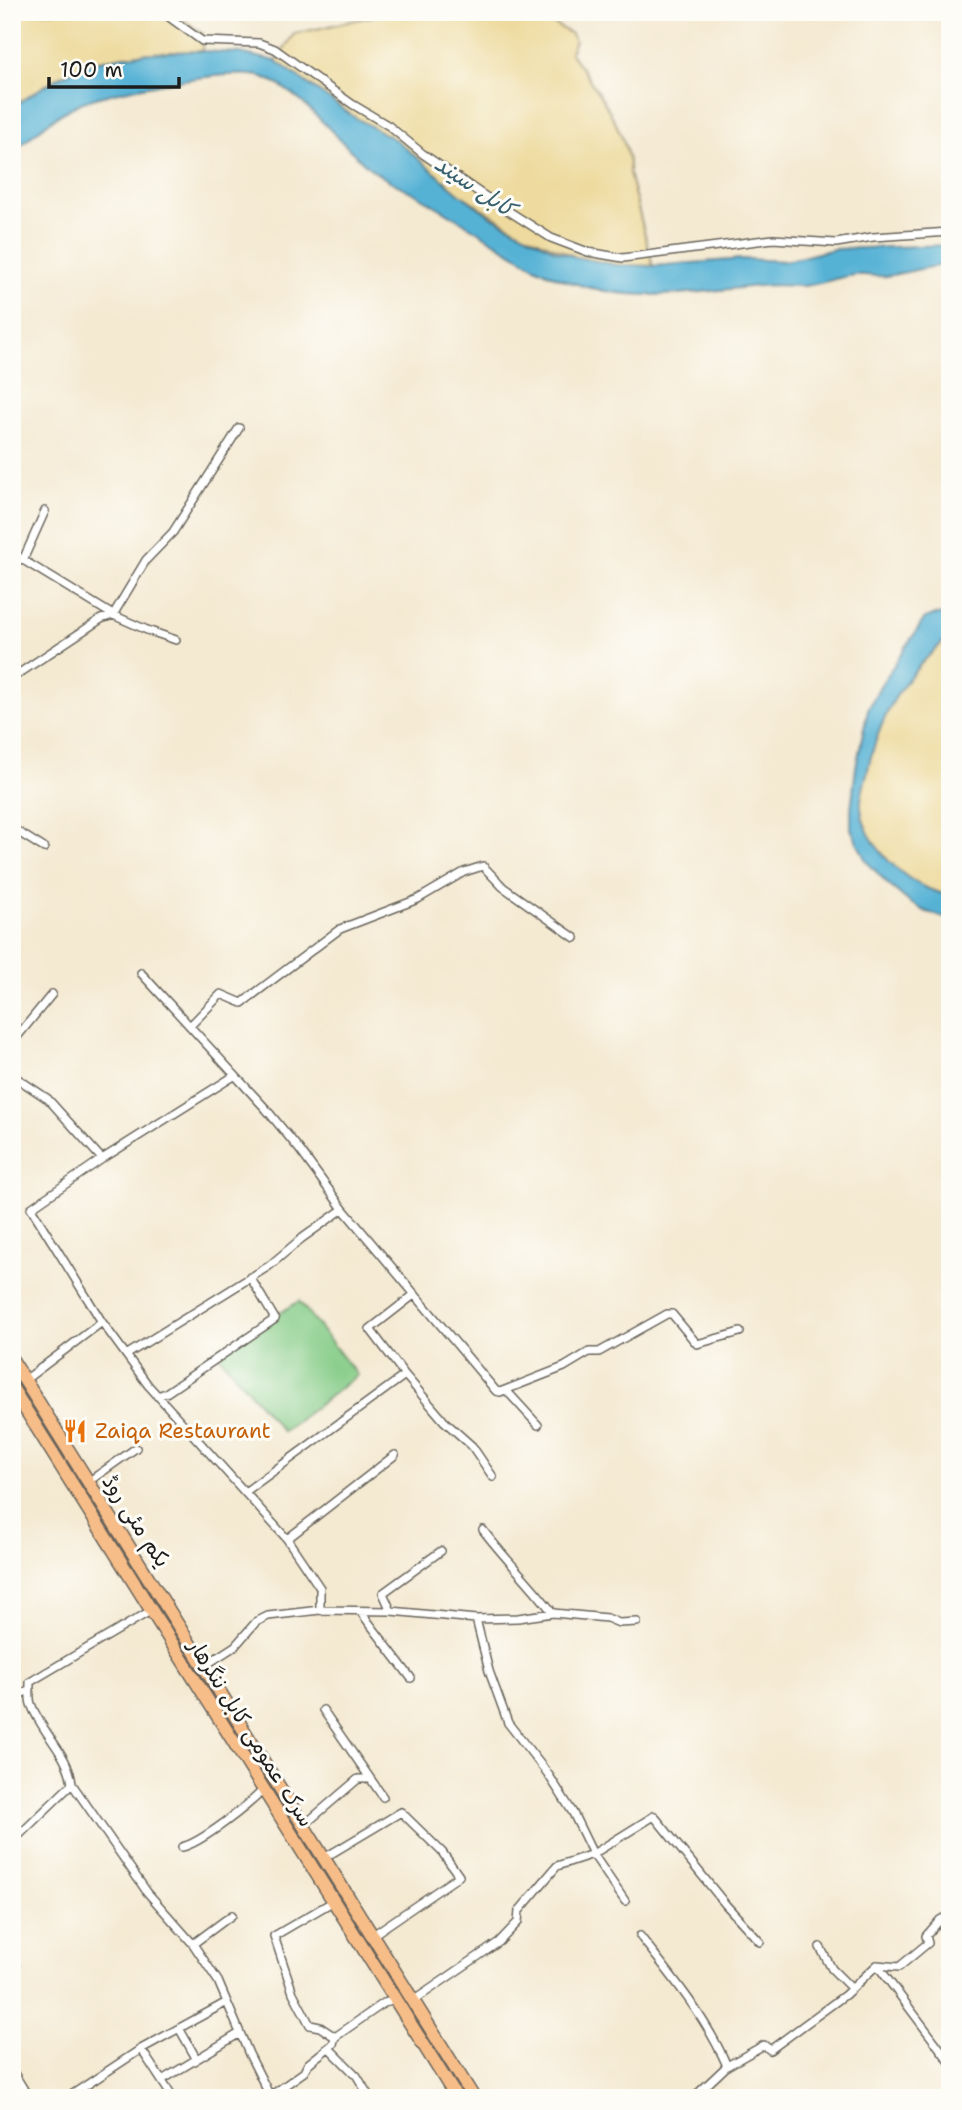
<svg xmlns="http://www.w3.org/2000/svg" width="962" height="2110" font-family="'Shantell Sans','Playpen Sans Arabic',sans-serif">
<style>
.green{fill:#85cc87;stroke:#507452;stroke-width:2}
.sand{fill:#eeda9e;stroke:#857b5d;stroke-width:2}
.water{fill:#57b2d5;stroke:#3a6778;stroke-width:2}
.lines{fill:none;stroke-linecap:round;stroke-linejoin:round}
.street-casing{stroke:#68645b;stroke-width:10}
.highway-casing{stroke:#68645b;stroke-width:15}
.street{stroke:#fff;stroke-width:7}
.highway{stroke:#f7bd88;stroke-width:12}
.labels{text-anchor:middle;stroke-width:6;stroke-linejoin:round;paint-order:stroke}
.food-label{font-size:21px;fill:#c56008;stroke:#fdfcf7;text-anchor:start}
.street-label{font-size:21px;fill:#1c1c1c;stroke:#fdfcf7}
.water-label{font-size:23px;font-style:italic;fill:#37606f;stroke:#fdfcf7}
</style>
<rect width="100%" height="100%" fill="#fdfcf7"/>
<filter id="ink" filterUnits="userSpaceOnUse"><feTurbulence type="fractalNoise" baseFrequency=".0143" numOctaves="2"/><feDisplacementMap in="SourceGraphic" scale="14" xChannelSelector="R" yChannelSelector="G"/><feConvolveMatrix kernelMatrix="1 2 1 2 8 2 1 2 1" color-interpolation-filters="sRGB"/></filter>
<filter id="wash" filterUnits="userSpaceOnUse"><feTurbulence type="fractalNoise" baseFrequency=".00686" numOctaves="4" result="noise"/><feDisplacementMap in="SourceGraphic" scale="28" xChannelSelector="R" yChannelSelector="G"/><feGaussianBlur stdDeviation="1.57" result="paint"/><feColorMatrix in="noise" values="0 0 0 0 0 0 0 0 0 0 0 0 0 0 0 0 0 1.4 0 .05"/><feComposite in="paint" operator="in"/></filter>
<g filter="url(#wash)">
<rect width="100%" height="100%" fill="#f4e9d1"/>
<path class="green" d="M299 1301 357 1375 283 1432 217 1353Z"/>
<path class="sand" d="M12 12H174L203 34 202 51C163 52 120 53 83 66 58 76 35 92 12 107Z
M392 12H534L571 34 575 41 570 52C591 81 632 137 629 173L653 266 616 265 576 257 520 232 460 194 396 140 354 117 276 61 294 34Z
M950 636V896C940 893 929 890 920 885 892 870 859 834 861 801 862 789 867 776 869 764 884 705 905 676 950 636Z"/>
<path class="water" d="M202 51 240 53 276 61 354 117 396 140 460 194 492 217 557 251 576 257 616 265 653 266 742 259 786 261 834 249 950 245V265C928 265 908 273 887 276 876 277 865 274 855 275 837 277 820 285 802 286 788 286 774 284 760 286 676 294 615 308 535 267 496 243 457 218 417 195 402 187 385 180 371 169 337 142 304 93 263 77 237 67 108 91 81 103 54 115 34 134 12 153V107C35 92 58 76 83 66 120 53 163 52 202 51Z
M950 614V636C906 673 883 708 869 764 867 776 862 789 861 801 859 834 892 870 920 885 929 890 940 893 950 896V920L925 911 909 902 889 885 866 861 851 829V809L856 767 868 709 880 686 925 618 934 615Z"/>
</g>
<g filter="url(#ink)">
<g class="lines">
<g class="street-casing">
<path id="street" d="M162 12 202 41 259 43 275 49 352 104 389 126 423 154 480 193 551 238 588 252 623 258 773 239 836 243 873 237 950 232
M45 511 23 560 113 615 147 630 176 640
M12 553 23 560
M12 678 101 619 113 615 146 560 173 532 239 428
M12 828 44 848
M141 973 266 1109 299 1149 343 1209 496 1391 500 1392 564 1367 589 1352H599L667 1314H672L697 1344 740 1332
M190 1026 221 994 242 1003 340 929 418 899 464 872 483 866 503 887 575 938
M12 1043 52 994
M12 1075 48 1099 102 1159
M234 1076 102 1159 31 1208 102 1322 148 1385 287 1539 320 1588V1610
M415 1294 370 1329 405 1375 444 1421 472 1446 493 1477
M126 1355 269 1266 301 1239 343 1209
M25 1380 102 1322
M506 1390 538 1425
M157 1396 166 1393 275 1319 250 1277
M88 1482 136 1448
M245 1492 405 1375
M483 1530C505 1559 531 1584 553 1613
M287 1539 395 1455
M360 1611 411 1678
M391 1611 383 1593 441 1551
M476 1619 489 1671 508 1723 548 1774 573 1813 593 1854 625 1901
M204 1666 235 1646 256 1622 268 1616 320 1610 391 1611 476 1619 518 1618 553 1613 607 1618 619 1623 637 1622
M12 1699 30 1689
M323 1710 383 1797
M72 1784 147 1892 193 1944 218 1981 249 2054 271 2098
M303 1826 358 1779H369
M12 1842 72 1784C69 1754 42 1734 31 1704 29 1698 30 1689 30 1682L152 1610
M182 1847C201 1843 249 1805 263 1790
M324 1858 401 1812 442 1852 459 1876 373 1935
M334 1901 274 1936 293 1993 310 2025 320 2027 335 2037
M640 1936C672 1976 707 2019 727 2066
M193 1944 232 1915
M820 1947 832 1969 851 1988
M12 1959 16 1968
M877 1965 950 2062
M413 2001 499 1942 518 1922 519 1911 557 1866 593 1854 654 1816 726 1905 760 1942
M179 2028 196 2058
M329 2048 357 2076 370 2098
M141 2049 173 2098
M12 2070 29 2098
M162 2080 240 2033
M270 2096 304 2072 308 2064 333 2044 335 2037 384 2003 397 2000
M67 2098 141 2049 227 2002
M693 2098 727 2066 764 2045 770 2050 845 1995 877 1965 899 1967 928 1943 926 1936 940 1920 950 1915"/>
</g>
<g class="highway-casing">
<path id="highway" d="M12 1360 474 2098
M12 1388 457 2098"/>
</g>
<use href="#street" class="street"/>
<use href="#highway" class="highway"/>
</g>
</g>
<defs>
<g id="restaurant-bare" transform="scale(1.89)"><path d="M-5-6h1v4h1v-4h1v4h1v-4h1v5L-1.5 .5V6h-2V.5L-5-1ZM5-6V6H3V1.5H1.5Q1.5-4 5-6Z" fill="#e8710a" stroke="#fdfcf7" stroke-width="2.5" paint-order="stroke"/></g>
</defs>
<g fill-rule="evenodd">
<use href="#restaurant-bare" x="75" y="1431"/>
</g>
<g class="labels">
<g class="food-label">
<text x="95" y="1438">Zaiqa Restaurant</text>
</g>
<g class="street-label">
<text transform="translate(136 1521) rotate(57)" y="7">یکم مئی روڈ</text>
<text transform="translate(251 1733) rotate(58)" y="7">سرک عمومی کابل ننگرهار</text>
</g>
<g class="water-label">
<text transform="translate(475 186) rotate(34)" y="8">کابل سيند</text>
</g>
</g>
<rect width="962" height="2110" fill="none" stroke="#fdfcf7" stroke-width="42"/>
<path d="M49 77v10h130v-10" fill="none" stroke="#1c1c1c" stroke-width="3.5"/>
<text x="60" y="77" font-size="21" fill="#1c1c1c" stroke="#fdfcf7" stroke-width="5" paint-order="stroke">100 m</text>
</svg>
